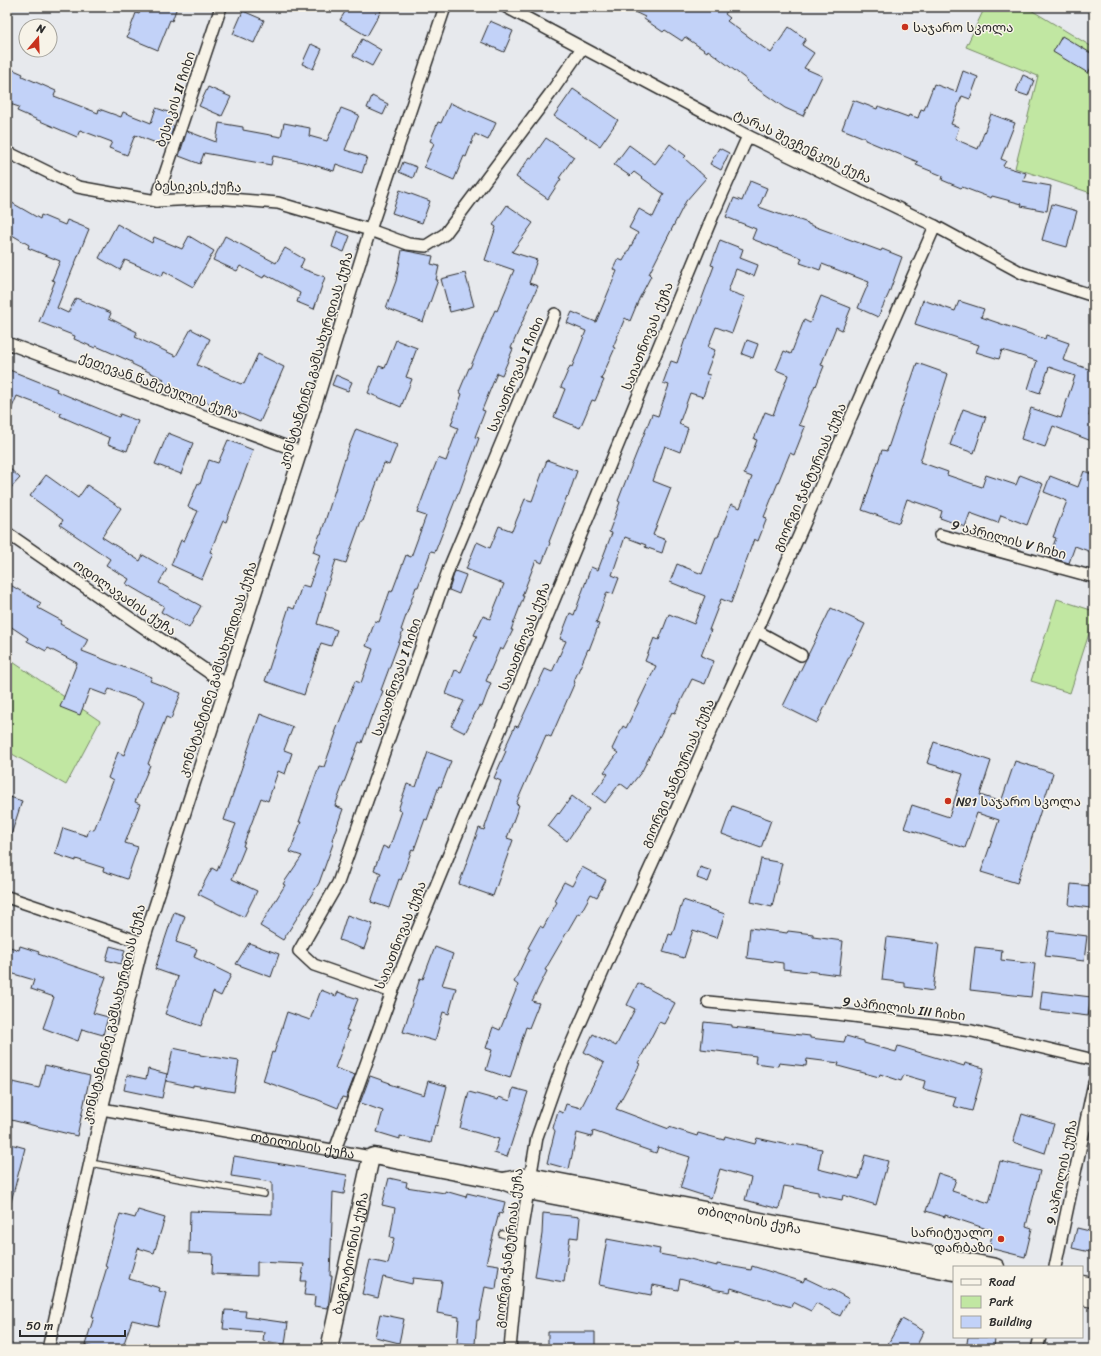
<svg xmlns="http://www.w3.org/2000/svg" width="1101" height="1356" font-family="Sriracha,'Noto Sans Georgian',sans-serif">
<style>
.green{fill:#c1e7a2;stroke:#768966}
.building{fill:#c2d2f8;stroke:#2b2b2b}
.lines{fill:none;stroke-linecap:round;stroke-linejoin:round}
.lane-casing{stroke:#2b2b2b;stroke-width:8}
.street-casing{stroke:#2b2b2b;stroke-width:14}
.secondary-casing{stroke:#2b2b2b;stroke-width:19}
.lane{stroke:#f7f3e8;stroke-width:5.5}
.street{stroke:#f7f3e8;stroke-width:11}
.secondary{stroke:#f7f3e8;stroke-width:16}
.poi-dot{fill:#c8321e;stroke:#f7f3e8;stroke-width:1.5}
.labels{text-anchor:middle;stroke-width:3;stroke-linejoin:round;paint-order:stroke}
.poi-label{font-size:13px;fill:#2b2b2b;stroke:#f7f3e8;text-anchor:start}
.street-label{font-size:13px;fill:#2b2b2b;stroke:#f7f3e8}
</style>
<rect width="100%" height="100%" fill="#e7e9ed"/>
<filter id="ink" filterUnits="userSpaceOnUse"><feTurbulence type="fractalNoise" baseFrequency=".025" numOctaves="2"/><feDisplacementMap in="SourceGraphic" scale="8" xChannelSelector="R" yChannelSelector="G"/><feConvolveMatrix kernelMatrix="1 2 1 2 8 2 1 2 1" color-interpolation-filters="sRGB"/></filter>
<g filter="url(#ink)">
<path class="green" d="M985 7H1026L1094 48V194L1015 168 1038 76 966 47Z
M1057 599 1094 611V618L1070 693 1031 681Z
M7 658 100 721 66 785 7 751Z"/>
<path class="building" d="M142 7H177L172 21 170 20 158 50 127 37 136 13 139 14Z
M348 7H374L381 11 367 36 340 20Z
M624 7H730L725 14 730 18 727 21 771 53 789 27 806 39 802 45 814 53 804 68 822 76 803 116 785 108 746 81 747 80 708 50 707 52 685 37 682 41 665 30 663 32 644 19 645 17Z
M243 11 264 20 254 43 233 34Z
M490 21 513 31 504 52 481 42Z
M1062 36 1094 55V63L1088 73 1053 52Z
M362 39 381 50 372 66 353 56Z
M311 44 322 49 313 69 302 64Z
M7 67 23 74 22 76 56 91 54 96 98 113 99 109 121 117 123 112 151 123 156 108 174 114 170 125 174 126 167 147 135 135 127 155 109 148 112 142 80 130 77 137 17 111 19 107 7 103Z
M963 71 978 77 970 99 962 96 951 124 959 127 955 139 978 149 991 114 1015 123 1001 159 1006 161 1003 166 1026 173 1023 181 1051 186 1047 211 1021 206 1022 204 992 196 991 198 962 187 961 188 942 180 943 176 916 165 918 162 865 140V138L842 129 853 100 877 109 878 106 908 117 909 115 918 118 921 109 924 110 934 84 956 92Z
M1023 75 1034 80 1028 96 1016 92Z
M208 87 231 97 222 116 199 106Z
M573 89 618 120 600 146 554 116Z
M372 96 388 104 383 115 367 108Z
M450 103 496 123 488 140 475 134 466 157 464 156 454 180 424 167 434 143 430 141 438 122 441 123Z
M341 108 359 115 345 150 367 157 362 173 336 164 334 171 303 162 273 156 271 165 204 153 200 164 179 156 187 131 216 142 219 123 243 127V130L281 137 284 123 310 128 309 136 327 141Z
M546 138 574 157 559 178 561 179 548 199 516 177 530 157 532 158Z
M670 144 686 156 684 158 706 178 686 201 649 274 651 276 639 299 630 321 625 318 613 347 615 348 601 379 604 380 595 401 592 400 580 428 554 417 565 389 561 387 570 366 572 367 586 331 567 323 572 312 596 322 617 271 613 269 618 259 623 261 638 233 629 228 639 209 653 217 664 194 634 172 630 176 614 165 629 145 655 164Z
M719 148 729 153 721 170 710 164Z
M403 162 417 167 413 178 399 172Z
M750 181 767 188 759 207 790 218 791 217 808 223V224L881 251 882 249 902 257 889 293 878 317 858 308 869 282 822 264 820 270 800 263 802 258 752 239 756 229 726 217 734 198 742 201Z
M400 190 430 201 422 223 392 213Z
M7 200 40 219 41 215 65 225 67 220 89 229 57 308 68 313 76 298 111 313 109 318 137 332 135 337 176 356 191 329 210 339 197 365 241 384 242 383 244 384 258 354 284 367 260 422 215 403 214 405 182 392 162 382 164 379 132 364V362L96 346 95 348 74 339 75 336 39 322 55 281 52 280 60 261 28 248 29 245 7 232Z
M1052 204 1077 211 1067 247 1042 240Z
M507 205 533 223 512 252 537 260 529 283 538 286 511 348 513 349 502 375 497 373 482 410 485 411 475 437 479 438 459 493H458L435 552 431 551 418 587H416L401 630 403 631 381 690 383 691 373 716 372 715 362 743 359 742 349 769 335 806 343 809 332 840 334 841 319 883 283 940 260 926 285 885 283 884 302 856 290 852 301 822H299L319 766 324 767 336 733H335L355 681 361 683 373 649 366 646 375 621 379 622 390 591 392 592 406 555 411 557 426 516 417 513 427 486 438 458 446 461 458 428 451 425 462 394 459 392 469 368H470L495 310 497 311 514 270 485 260 496 227 493 225Z
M117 224 152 243 154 237 182 249 189 236 214 251 193 287 164 271 162 276 125 260 120 270 99 258Z
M337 231 350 236 344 252 332 247Z
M225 236 276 263 285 248 304 259 300 268 325 277 314 309 297 302 300 293 265 274 263 278 240 266 237 271 213 260Z
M720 240 743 249 740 258 758 265 754 276 736 269 728 291 745 297 732 333 716 327 708 347 715 350 706 374 710 375 703 397 690 393 679 424 688 428 680 452 665 446 653 481 671 488 653 535 666 540 662 553 645 547 646 545 625 537 612 575 619 578 613 594 607 592 596 623 599 624 589 650 588 649 574 681 575 682 551 737 546 735 516 804 519 805 507 838 513 840 493 896 459 884 479 828 484 830 501 781 494 778 506 751 504 750 515 726 518 727 545 669 552 672 566 641 560 639 570 613 574 615 591 567 598 570 612 533 609 532 620 502 618 501 629 472 652 414 658 416 669 385 663 383 671 361 677 363 685 339H687L714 266 711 265Z
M402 250 433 256 431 264 439 266 436 280H438L423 322 386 308 396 281Z
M465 273 474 306 450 312 441 279Z
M821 296 851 308 842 330 836 327 821 365 824 366 816 386 815 385 799 425 805 427 794 455 790 453 764 517 767 518 758 541 754 539 731 603 721 599 709 630H711L701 656 714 661 705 684 692 679 675 713 672 712 642 771 628 789 620 783 605 803 593 794 608 774 604 772 618 753 612 749 623 726 626 728 656 666 645 661 654 638 659 640 669 614 694 624 705 596 670 582 677 564 702 574 716 537H718L731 504 740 508 752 477 744 474 757 440 754 439 765 412 773 415 788 375 776 370 784 351 791 354 804 320 810 323Z
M923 300 955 311 959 301 984 309 981 317 1045 339 1046 335 1069 343 1063 360 1094 371V400L1089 416 1094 418V442L1053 426 1045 447 1021 439 1031 408 1061 418 1075 376 1049 367 1040 393 1028 389 1037 361 1002 350 999 359 976 352 979 345 915 324Z
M396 340 417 348 406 377 412 379 401 407 368 393 379 366 385 368Z
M747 340 758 344 753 358 742 354Z
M917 363 948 374 920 462 948 472 947 475 982 487 986 475 1016 485 1020 475 1043 484 1027 525 1001 515 998 523 970 513 965 527 940 518 942 511 907 499 899 523 862 510 882 450 887 451Z
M7 369 57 389 56 391 119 417 120 414 138 421 127 451 108 444 110 438 60 416 61 413 17 396 7 419Z
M336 375 352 382 348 391 332 385Z
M963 409 986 417 974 453 950 445Z
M356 429 397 445 389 465 384 463 363 521H361L346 563 336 560 325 592 326 593 317 624 337 630 331 646 321 643 304 695 265 681 289 607 294 609 302 585 309 587 320 555 313 552 320 534H321L348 449Z
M168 433 193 443 181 474 155 464Z
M228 440 253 450 226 522 223 521 210 552 213 553 202 579 171 565 181 540 184 541 198 511 188 507 198 483 200 484 209 460 218 463Z
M547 460 577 471 568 497 567 496 549 542 550 543 542 563 536 560 522 596H524L511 630H513L503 650 500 648 486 681 491 683 482 707 479 706 465 733 451 726 464 701 446 694 455 670 461 672 477 636 474 635 483 616 490 619 504 584 466 569 477 542 490 548 499 526 512 531 525 499 532 501Z
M7 466 20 478 7 492Z
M1084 471 1094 475V546L1091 552 1075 546 1069 563 1049 557 1056 538 1053 537 1067 501 1044 492 1050 476 1078 487Z
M46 475 78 498 87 485 121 508 102 537 140 561 143 555 167 569 159 583 201 606 189 628 161 612 164 606 126 584 129 579 106 565 110 559 60 525 63 520 30 496Z
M455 571 466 575 459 594 449 590Z
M7 583 41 603 38 608 62 621 60 624 88 639 82 651 128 669 129 668 152 677 150 681 181 693 171 719 166 717 148 764 150 765 135 802 140 804 125 843 138 847 127 879 103 871 104 868 76 859V861L55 854 63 828 87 836 89 829 94 830 113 781 108 778 118 752 124 755 144 702 109 689 106 695 90 689 80 715 60 707 77 663 48 648 46 651 27 641 28 638 7 624Z
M831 608 865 624 817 723 783 706Z
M260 714 293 727 284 750 292 753 285 774 278 771 268 801 261 798 243 846 245 847 232 879 257 891 244 917 198 894 212 868 217 871 236 824 224 820Z
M934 742 991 761 980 795 1001 802 1015 761 1053 773 1017 883 981 872 999 820 977 813 965 848 904 828 912 805 949 817 963 774 927 763Z
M428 752 451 761 441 787 439 786 427 820 425 819 414 850 412 849 401 880 399 879 389 908 371 902 381 873 374 870 383 846 389 849 402 811 398 810 407 784 416 787Z
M7 796 22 801 9 841H7Z
M572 796 589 809 567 841 548 826 558 813 559 814Z
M732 806 771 820 761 848 722 834Z
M761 859 782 863 772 907 751 902Z
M582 867 606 880 597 897 591 894 580 914 578 913 545 970 547 971 532 1001 539 1003 529 1028 526 1027 510 1078 486 1070 492 1050 486 1048 493 1027 500 1030 518 985 514 982 530 949 528 948 540 926 543 928 557 902 554 900 564 882 572 886Z
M700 867 712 871 708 882 697 878Z
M1071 884 1092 886 1090 908 1069 905Z
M683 900 725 914 717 938 693 930 684 958 663 952 669 934 672 935Z
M174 912 185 916 176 942 197 949 194 957 231 975 221 996 213 992 201 1026 165 1014 178 977 155 969Z
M347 915 373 924 364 949 339 940Z
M750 928 787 933 788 931 813 934V937L843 941 839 975 808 971V972L783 969V963L747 958Z
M1049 931 1087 936 1084 961 1045 956Z
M887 937 939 944 933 991 905 987V983L882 980Z
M249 943 279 954 271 977 236 964Z
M7 946 19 950 20 946 39 952 38 954 106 977 93 1013 108 1017 103 1035 82 1029 78 1041 43 1028 54 997 31 989 34 980 7 972Z
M110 946 125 950 121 964 106 960Z
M435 947 453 954 442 985 456 988 449 1014 443 1012 435 1041 403 1032 420 978 423 979Z
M975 947 1002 950 1001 960 1035 964 1031 997 970 990Z
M638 983 675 1003 664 1024 659 1022 638 1063 640 1064 616 1109 669 1129V1127L697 1136 698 1133 724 1140 725 1136 755 1144 757 1138 792 1146 793 1144 822 1149 818 1169 859 1179 865 1155 888 1161 876 1205 843 1195 842 1200 818 1195V1192L784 1186 779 1209 745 1200 751 1178 720 1169 711 1198 680 1188 690 1157 658 1147 656 1153 593 1131 592 1137 577 1133 569 1169 547 1163 555 1131 553 1128 558 1111 563 1113 566 1104 581 1108 604 1063 584 1052 593 1034 616 1046 635 1009 627 1005Z
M321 990 336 996 338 992 358 999 346 1030 349 1031 335 1068 355 1075 346 1098 342 1097 338 1108 316 1099 263 1081 272 1052 274 1053 287 1012 310 1020Z
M1042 991 1091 997 1088 1016 1040 1010Z
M704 1022 732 1025V1027L810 1036V1038L844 1042 846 1036 864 1041V1043L896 1052 898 1046 964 1066 965 1063 984 1068 972 1111 953 1106 956 1097 923 1089 925 1081 904 1075 901 1081 880 1074 879 1077 838 1066 839 1063 807 1059 806 1066 779 1063 778 1066 755 1063 756 1056 701 1049Z
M173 1048 200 1054V1055L239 1061 234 1092 193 1085V1087L166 1081Z
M45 1065 90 1076 77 1136 7 1119V1104L13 1082 39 1088Z
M148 1069 167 1074 162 1098 124 1090 127 1075 146 1079Z
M370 1076 390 1083 389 1084 424 1095 428 1081 447 1086 437 1126 435 1125 431 1143 400 1136V1139L377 1132 383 1111 360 1103Z
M513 1088 528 1092 507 1157 494 1153 499 1139 460 1128 469 1092 498 1100 499 1097 510 1101Z
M1022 1114 1054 1124 1045 1153 1013 1142Z
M7 1143 25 1148 11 1202 7 1201Z
M234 1156 347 1175 344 1194 333 1192 330 1276H332L328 1308 314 1306 315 1296 304 1295 306 1281H301L304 1264 257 1262V1276L212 1274 213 1254 189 1253 190 1211 272 1214V1182L231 1176Z
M1000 1161 1040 1171 1026 1226 1032 1228 1025 1257 989 1248 993 1231 945 1215V1217L926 1211 938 1173 956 1179 952 1191 989 1203Z
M389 1178 407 1182 406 1187 445 1193V1191L466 1197 467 1193 505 1202 502 1214 499 1213 486 1263 499 1265 496 1289 485 1287 479 1320H477L475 1344 457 1343 459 1317 437 1313 442 1281 413 1278 412 1284 383 1277 378 1298 362 1294 370 1260 388 1264 394 1238 390 1237 395 1208 382 1205Z
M138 1210 165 1218 154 1253 138 1248 129 1279 160 1288 159 1291 166 1293 158 1326 132 1320 122 1349H97L85 1345 94 1317 92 1316 107 1267 105 1266 112 1240 120 1214 135 1218Z
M543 1213 580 1217 578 1238 570 1237 564 1282 535 1277 542 1234Z
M1077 1228 1094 1232V1253L1072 1248Z
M607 1239 660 1249 659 1254 686 1259V1258L717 1266V1264L751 1270 752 1266 803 1282 805 1278 830 1290 831 1289 849 1299 840 1316 816 1303 811 1311 793 1302 791 1307 731 1288 730 1292 713 1289V1288L680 1279 678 1290 653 1285 651 1295 599 1285Z
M225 1310 246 1311 245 1317 288 1323 285 1344 263 1341 264 1332 223 1329Z
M380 1314 404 1319 399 1343 375 1337Z
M902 1319 924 1331 915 1349H885Z
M548 1332H595V1349H548Z
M968 1337H995L994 1349H966Z"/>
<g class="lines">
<g class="lane-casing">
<path id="lane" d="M90 1163 264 1194
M502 1234 520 1239"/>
</g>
<g class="street-casing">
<g id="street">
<path d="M506 7 748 136 935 226 1022 273 1094 296"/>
<path d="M7 152 78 187 156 201 217 198 278 203 370 230 408 244 426 246 445 234 550 94 582 48"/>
<path d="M156 201 221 7"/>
<path d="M7 343 301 452"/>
<path d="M7 533 227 685"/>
<path d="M940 535 1094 577"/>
<path d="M757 631 801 655"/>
<path d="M7 897 143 943"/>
<path d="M392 992 314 965 299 951 338 883 449 568 555 314"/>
<path d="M708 1002 837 1014 972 1031 1094 1060"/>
<path id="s1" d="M102 1109 371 1157"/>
<path d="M335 1150 392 992 713 215 748 136"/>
<path d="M1055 1267 1094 1083"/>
<path d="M48 1349 102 1109 143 943 301 452 370 230 445 7"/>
<path d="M510 1349 520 1239 537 1137 563 1063 608 960 667 831 714 724 757 631 935 226"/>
<path d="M1037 1349 1040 1337"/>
</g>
</g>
<g class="secondary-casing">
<g id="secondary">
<path id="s2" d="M503 1181 530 1176 996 1267"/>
<path d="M1082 1284 1094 1286"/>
<path d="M1082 1297 1094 1299"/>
<path id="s3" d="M329 1349 371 1157 374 1156 503 1181 528 1191 954 1272"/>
</g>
</g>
<use href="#lane" class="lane"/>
<use href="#street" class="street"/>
<use href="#secondary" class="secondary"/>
</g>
</g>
<g class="poi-dot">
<circle cx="905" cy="27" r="4"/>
<circle cx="948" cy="801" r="4"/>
<circle cx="1001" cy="1239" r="4"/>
</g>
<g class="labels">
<g class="poi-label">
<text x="913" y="32">საჯარო სკოლა</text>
<text x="956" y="806">№1 საჯარო სკოლა</text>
<text x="993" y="1237" text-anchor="end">სარიტუალო<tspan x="993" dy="15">დარბაზი</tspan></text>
</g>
<g class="street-label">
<text transform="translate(175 99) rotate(-72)" y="5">ბესიკის II ჩიხი</text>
<text transform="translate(803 146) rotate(26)" y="5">ტარას შევჩენკოს ქუჩა</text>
<text transform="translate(198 186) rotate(1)" y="5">ბესიკის ქუჩა</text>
<text transform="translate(647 336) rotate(-68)" y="5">საიათნოვას ქუჩა</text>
<text transform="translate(315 360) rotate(-73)" y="5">კონსტანტინე გამსახურდიას ქუჩა</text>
<text transform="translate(515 374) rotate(-67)" y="5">საიათნოვას I ჩიხი</text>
<text transform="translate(159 385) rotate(20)" y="5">ქეთევან წამებულის ქუჩა</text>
<text transform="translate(809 477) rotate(-66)" y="5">გიორგი ჭანტურიას ქუჩა</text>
<text transform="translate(1009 539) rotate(15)" y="5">9 აპრილის V ჩიხი</text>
<text transform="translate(125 597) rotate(35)" y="5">ოდილავაძის ქუჩა</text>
<text transform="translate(524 636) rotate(-68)" y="5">საიათნოვას ქუჩა</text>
<text transform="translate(217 669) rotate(-72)" y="5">კონსტანტინე გამსახურდიას ქუჩა</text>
<text transform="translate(396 677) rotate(-71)" y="5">საიათნოვას I ჩიხი</text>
<text transform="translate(677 773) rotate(-66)" y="5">გიორგი ჭანტურიას ქუჩა</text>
<text transform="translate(400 935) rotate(-68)" y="5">საიათნოვას ქუჩა</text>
<text transform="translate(904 1008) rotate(7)" y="5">9 აპრილის III ჩიხი</text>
<text transform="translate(113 1014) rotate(-76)" y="5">კონსტანტინე გამსახურდიას ქუჩა</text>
<text dy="5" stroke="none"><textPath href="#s1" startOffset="204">თბილისის ქუჩა</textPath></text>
<text transform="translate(1061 1172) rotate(-78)" y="5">9 აპრილის ქუჩა</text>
<text dy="5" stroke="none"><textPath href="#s2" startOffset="251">თბილისის ქუჩა</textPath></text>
<text transform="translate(508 1248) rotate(-83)" y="5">გიორგი ჭანტურიას ქუჩა</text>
<text dy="5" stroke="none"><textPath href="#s3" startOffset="98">ბაგრატიონის ქუჩა</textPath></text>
</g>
</g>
<rect width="1101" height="1356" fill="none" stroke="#f7f3e8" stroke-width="24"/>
<rect x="12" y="12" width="1077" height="1332" fill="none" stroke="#2b2b2b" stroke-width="1.5" filter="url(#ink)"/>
<rect x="953" y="1266" width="130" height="72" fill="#f7f3e8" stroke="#a5a39c"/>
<rect x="961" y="1279" width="20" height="6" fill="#f7f3e8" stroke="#a5a39c"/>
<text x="989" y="1286" font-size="12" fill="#2b2b2b">Road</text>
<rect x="961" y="1296" width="20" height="12" fill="#c1e7a2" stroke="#a5a39c"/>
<text x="989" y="1306" font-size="12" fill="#2b2b2b">Park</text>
<rect x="961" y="1316" width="20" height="12" fill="#c2d2f8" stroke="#a5a39c"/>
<text x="989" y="1326" font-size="12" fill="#2b2b2b">Building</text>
<g transform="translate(38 38) rotate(19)"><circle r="19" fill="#f7f3e8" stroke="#a5a39c"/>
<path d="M0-3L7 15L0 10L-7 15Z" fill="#c8321e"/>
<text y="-6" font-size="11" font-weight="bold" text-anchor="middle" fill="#2b2b2b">N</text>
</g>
<path d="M20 1330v6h105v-6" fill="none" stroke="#2b2b2b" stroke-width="2"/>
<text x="26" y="1330" font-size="12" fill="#2b2b2b" stroke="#f7f3e8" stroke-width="3" paint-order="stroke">50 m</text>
</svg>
